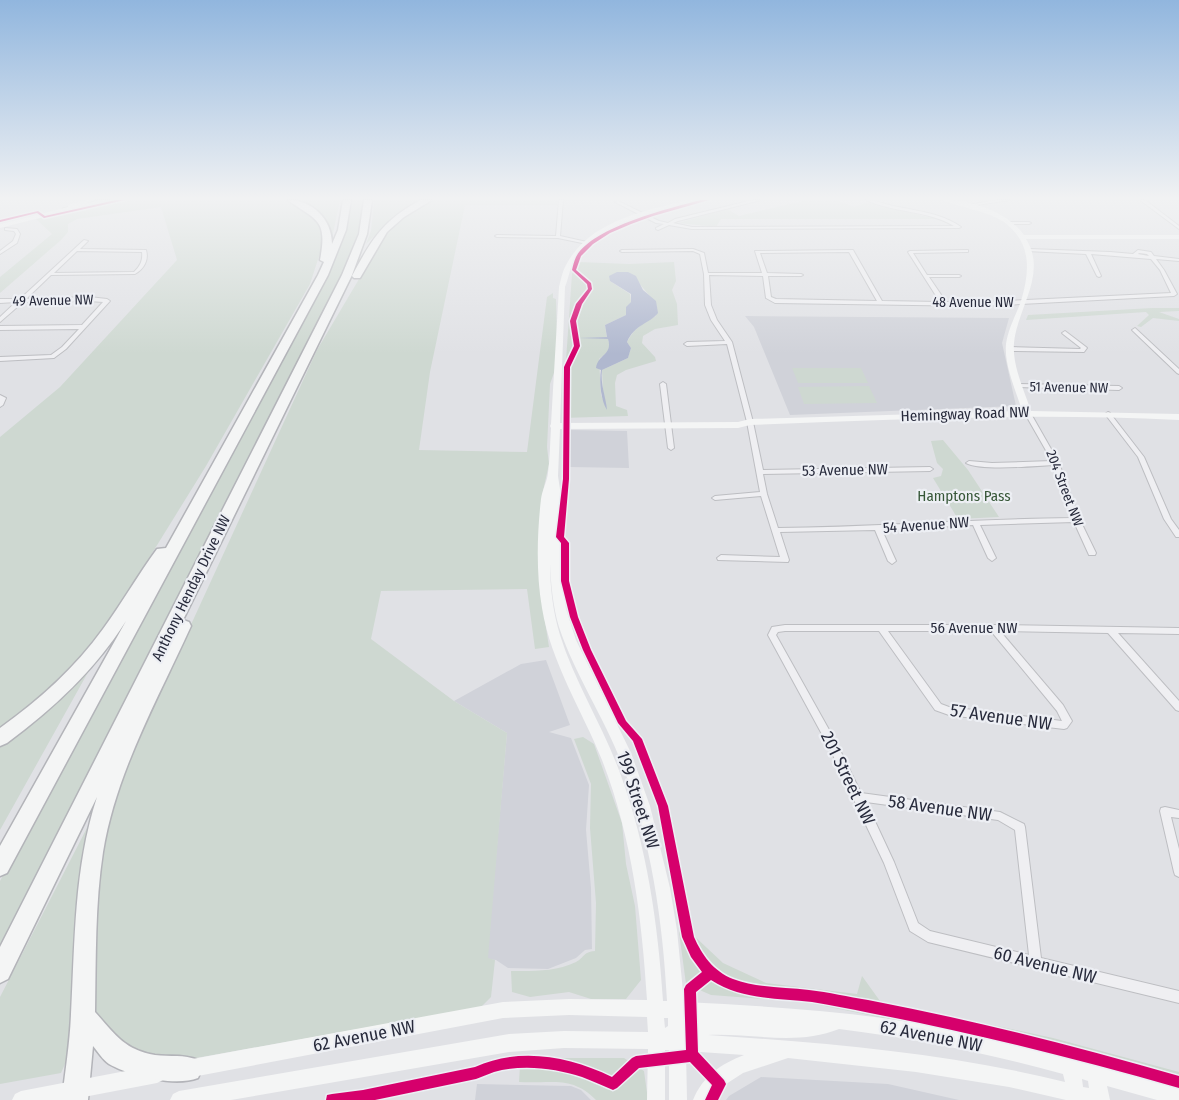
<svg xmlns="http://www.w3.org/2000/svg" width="1179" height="1100" font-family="'Fira Sans Condensed',sans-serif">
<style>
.built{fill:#d0d2d9}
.green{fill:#ced8d1;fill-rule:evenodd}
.water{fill:#b0b8cf}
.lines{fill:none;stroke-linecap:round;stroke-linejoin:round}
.street-casing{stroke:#bdbec2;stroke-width:2}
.highway-casing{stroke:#b3b4b9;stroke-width:3}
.street{fill:#efeff2;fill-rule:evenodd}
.secondary{fill:#f4f5f5;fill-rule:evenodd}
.highway{fill:#f4f5f5;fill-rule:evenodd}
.cycleway-casing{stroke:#edeff4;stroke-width:3}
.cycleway{fill:#d6006c;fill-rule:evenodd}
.labels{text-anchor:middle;stroke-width:4.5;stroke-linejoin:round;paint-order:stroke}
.far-street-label{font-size:14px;fill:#282b3c;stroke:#edeff4}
.street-label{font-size:15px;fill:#282b3c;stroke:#edeff4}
.park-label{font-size:15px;fill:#375738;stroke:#edeff4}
.near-street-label{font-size:18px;fill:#282b3c;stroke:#edeff4}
</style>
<rect width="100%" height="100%" fill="#e0e1e5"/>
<path class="built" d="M745 316 1009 318 1002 343 1016 406 790 415 754 327Z
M570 430 627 431 629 468 569 467Z
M546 660 570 725 549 732 571 738 589 785 586 830 591 888 592 949 585 950 576 958 548 969 508 968 496 960 487 959 507 733 454 701 521 664Z
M761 1077 888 1084 959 1100H726L729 1096Z
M477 1084 571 1086 581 1090 591 1100H475Z"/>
<path class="green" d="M117 200H286L315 216 322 229V247L310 284 206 466 112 618 85 654 46 693 0 729V437L60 387 177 260 161 207 77 219 68 224V232L61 240 0 293V277L52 234 36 219Z
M297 200H340L332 238 327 220 314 208Z
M351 200H363C363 227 351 252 341 276L0 946V881L327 275 342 241Z
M374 200H424L396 215 366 244 371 231Z
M432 200H558V205H465L430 372 419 450 527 452 547 297 553 293V298L556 299 557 340 555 370 550 384 547 447 549 464 543 491 539 583 549 647 535 649 527 589 381 591 371 639 454 701 507 733 488 958 495 960 491 997 481 1007 185 1060 155 1061 125 1050 102 1025 91 1000 101 853 107 825 122 775 317 350 391 225Z
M807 200H837L854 207 868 202 936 219H721L716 227 678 223 727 209 739 216Z
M578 262 629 264 674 262 676 281 672 290 677 304 678 325 655 329 643 336 642 343 655 357 656 361 626 370 617 375 615 383 616 406 627 410 628 416 562 418 572 274ZM610 281 639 283 652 299 656 316C644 321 633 330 627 342L631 348 628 358 602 370 603 393 606 406 601 395 599 359C608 352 611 350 608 338L582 339 607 338 605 325 626 315 628 311 626 309 631 302 630 294Z
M1152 308H1179V311L1159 312 1179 319V321L1153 318 1141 327 1137 326 1149 315 1146 312 1026 320 1028 315Z
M792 368H861L868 383H798Z
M869 386 877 403 804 404 798 387Z
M943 440 968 470 999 517 958 519 933 478 941 476 943 469 937 463 931 441Z
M101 649 0 830V741Z
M583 737 594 744 622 823 626 864 635 906 641 980 626 999H591L569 992 530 997 512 992 511 971C533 971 555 972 576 962 585 957 583 952 595 951L596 903 590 828 591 784 574 739Z
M108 787 68 1057 61 1073 0 1084V997Z
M689 925 690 932 723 963 766 983 857 994 862 976 880 1001 1053 1038 1179 1072V1090L908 1023 805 1002 711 995 686 984 679 932Z
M532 1058H624L644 1071 648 1100H596C572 1075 551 1084 519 1082L520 1066Z"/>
<path class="water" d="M617 272H628L636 276 643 290 656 301 658 313C649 324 635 324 627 342L631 348 628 358 602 370C600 384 606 397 607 410 601 401 599 382 601 370L596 368C598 354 613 355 608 339L578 338 607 337 605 325 626 315V307L631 302V294L610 281 609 276Z"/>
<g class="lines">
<g class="street-casing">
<path id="street" d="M559 200H563L560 236 587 242V244L558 238 497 237 495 236 497 235 556 236Z
M753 200H761L678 221 673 223 692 227 954 226C927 210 894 213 866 200 874 200 881 203 889 205 914 211 940 212 961 227L959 228 692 229 669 225 658 230 656 229V228L664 224 656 223 615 202 618 201 659 221 668 223 675 219Z
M997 200H1010L970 206 968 205Z
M1140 200H1145L1179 226V229Z
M1010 222H1029L1031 223 1029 224H1008V223Z
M5 228 17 229 20 234 17 243 0 254V251L13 241 16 234 14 231 5 230Z
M84 240 88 241 80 249 146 250C149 260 144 269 135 274L51 275 26 299 89 297 107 299 110 301 66 349 54 358 0 361V357L51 355 62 347 79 329 0 330V326L82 325 103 302 89 301 23 302 0 322V317L16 302 0 303V299H20ZM77 251 142 252C143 261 140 266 134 272L54 273Z
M693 249 704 253 708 273H762L755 251 853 250 882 301 940 302 908 252 910 251 968 250V252H966L913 253 927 275H959L961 276 959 277H929L946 302H982L1171 293 1160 270 1151 259 1091 254 1101 276 1099 277 1097 276 1086 254 1027 251V250L1029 249 1110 252 1133 254 1138 250 1151 252 1154 256 1179 259V261L1156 259 1164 270 1177 294 1174 296 982 306 775 303 766 298 763 276 709 275 711 305 717 320 732 342 753 422 763 470 930 467 933 469 930 471 763 474 767 494 778 528C877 527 974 519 1072 518L1053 465C1034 466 981 471 966 463L969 461 992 463 1052 461 1024 412 1027 410 1030 412 1059 463 1080 520 1096 553 1095 555H1089L1074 522 980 525 996 558 992 561 988 558 973 525 882 530 896 561 892 564 888 561 875 530 780 532 789 560 788 562 718 560 717 558 721 555 780 557 761 496 715 500 712 498 715 496 760 492 747 422 727 344 687 346 684 344 687 342 725 341 711 320 705 305 704 274 700 254 693 251 622 252 620 251 622 250ZM849 252 877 301 776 299 771 297 768 276H801L803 275 801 274 767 273 760 253ZM1139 253 1147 254 1149 256 1138 254Z
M1135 328 1179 369V374L1177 373 1133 331 1132 330Z
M1065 331 1086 347 1087 348 1084 352 1010 351 1007 349 1010 347 1080 349 1081 348 1063 334 1062 333Z
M663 382 666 384 674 448 671 450 668 448 660 384Z
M1019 384 1119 386 1122 388 1119 390 1017 387V385Z
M0 395 6 398 3 405 0 407Z
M1108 412 1110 413 1144 457 1171 519 1179 530V537H1176L1164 519 1138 457 1105 414Z
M785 625H993L1179 628V634L1118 633 1179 701V711L1176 710 1108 633 1000 631 1063 705 1072 721 1067 728 1064 729 949 715 935 710 879 631H785L778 632 776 635 837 744 861 793 1000 812 1024 824 1025 827 1041 958 1179 991V1003L928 942 910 931 884 863 830 749 768 635 772 627ZM888 631H991L1057 711 1062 721 949 707 941 704ZM866 802 998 820 1015 830 1029 955 930 931 918 923 894 862Z
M1165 807 1179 810V818L1171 817 1179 849V877L1175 875 1174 872 1160 811 1161 808Z"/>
</g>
<g class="highway-casing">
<path id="highway" d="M99 200H117L67 212 63 209Z
M288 200C312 200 332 219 332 244L338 230 343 200H351L346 230 328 275 7 873 0 876V846L126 621C95 670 53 709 7 743L0 746V728C39 700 75 668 103 629 122 603 138 575 157 549L166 548 318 275 324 262 320 260C328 218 316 221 288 200Z
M364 200H372L367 234 352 275 183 620 189 622 191 626C158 699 116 772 103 852 95 904 96 958 95 1012 114 1033 124 1050 155 1055 170 1057 184 1054 198 1060L202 1069 198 1078C175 1087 130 1076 109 1064 103 1060 98 1052 93 1046L88 1100H62C65 1071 70 1043 71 1014 75 940 74 868 97 797L8 979 0 983V947L342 275 359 234Z
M421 200H432L404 217 387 232 360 278H354L352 276C371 240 384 219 421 200Z"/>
</g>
<use href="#street" class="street"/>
<path class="secondary" d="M86 200H96L78 206 79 208 0 228V224L68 207V205Z
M690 200H701C689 206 674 207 661 211 628 219 589 233 572 265 569 272 568 280 565 287L560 423 738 422 750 419 1022 411C1016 390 1004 366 1006 344 1008 329 1016 315 1021 301 1030 271 1032 243 1004 222 986 210 963 209 944 200 972 200 1007 212 1024 235H1179V239H1026C1048 273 1017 309 1014 343 1012 365 1024 390 1031 411L1179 414V420C1036 413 893 419 750 425L738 428 560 429 558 476 561 496 560 553 566 609 576 640 631 753 650 806 670 888 677 930 684 1002C761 1006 838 1010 915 1023 1004 1038 1092 1064 1179 1088V1100H1157L1107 1086 1110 1100H1066L1009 1087 916 1072 788 1058 743 1073 723 1086 712 1100H693C703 1076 721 1064 744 1055L686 1051 687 1100H669V1050H665V1100H647L648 1049 564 1048 509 1052 231 1100H170L173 1094 179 1091 509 1034 564 1031 648 1032 647 1017 569 1015 503 1018 187 1078 181 1075 178 1069 181 1063 187 1060 503 1002 569 999 647 1000C642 919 632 837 602 760 582 710 551 663 542 608 536 573 537 534 541 499 542 490 547 482 548 473 550 458 550 443 551 428L550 426 551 424 559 287C561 280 562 272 566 265 589 221 645 210 690 200ZM550 564C551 585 553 607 559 627 575 675 604 717 622 764 651 840 663 921 667 1001H663C658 924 647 846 620 773 603 726 575 683 560 635 553 612 550 587 550 564ZM664 1018H668V1026L665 1028ZM839 1029C914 1038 990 1054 1063 1074L1065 1082C948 1053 828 1043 708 1035 751 1033 798 1046 839 1029ZM1082 1079 1088 1081 1089 1088 1083 1087Z
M157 1065 163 1068 166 1074 163 1080 157 1083 68 1100H12L15 1094 21 1091Z"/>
<use href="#highway" class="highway"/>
<g class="cycleway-casing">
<path id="cycleway" d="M116 200H125L44 218 37 213 0 222V220L38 211 45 216Z
M701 200H709L653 216 631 224 610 233 593 244 581 256 576 270 591 283 592 289 582 304 576 321 580 346 570 367 569 479 564 537 569 543V581L578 617 591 650 626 721 642 739 668 806 694 937C702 955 713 971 733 979 757 988 784 987 809 990 829 992 848 997 868 1000 973 1020 1076 1046 1179 1076V1088C1077 1059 974 1033 870 1013 851 1009 831 1005 812 1002 777 998 742 1000 711 980L696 992 698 1052 724 1080 726 1084 718 1100H705L712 1085 690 1062 639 1068 617 1088 613 1090C603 1086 593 1081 582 1077 555 1068 522 1064 494 1072 488 1074 482 1077 476 1079L375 1100H326L327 1095 332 1094 363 1090 475 1067C520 1047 568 1056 612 1077L632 1058 636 1056 686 1050 684 989 686 985 702 972 691 957 682 937 658 806 633 741 618 723 583 650 570 617 561 581V543L556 537 563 479 564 367 574 346 570 321 576 304 588 289 587 284 572 270C573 266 574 261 576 257 592 227 670 208 701 200Z"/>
</g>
<use href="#cycleway" class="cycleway"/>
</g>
<linearGradient id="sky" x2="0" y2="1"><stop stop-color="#91b6de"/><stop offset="0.56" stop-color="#f1f2f3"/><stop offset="1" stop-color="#f1f2f3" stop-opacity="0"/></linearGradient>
<rect width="1179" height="354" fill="url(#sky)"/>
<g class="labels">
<g class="far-street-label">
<text transform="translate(53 300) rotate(-1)" y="5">49 Avenue NW</text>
<text x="973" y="307">48 Avenue NW</text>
<text transform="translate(1069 387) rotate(1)" y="5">51 Avenue NW</text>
<text transform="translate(1065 488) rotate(69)" y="5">204 Street NW</text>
</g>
<g class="street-label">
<text transform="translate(965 414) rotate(-2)" y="5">Hemingway Road NW</text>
<text transform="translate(845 470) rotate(-1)" y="5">53 Avenue NW</text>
<text transform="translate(926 525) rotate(-4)" y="5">54 Avenue NW</text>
<text transform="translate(191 588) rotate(-64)" y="5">Anthony Henday Drive NW</text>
<text x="974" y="633">56 Avenue NW</text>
</g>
<g class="park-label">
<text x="964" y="501">Hamptons Pass</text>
</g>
<g class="near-street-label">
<text transform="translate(1001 717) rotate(8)" y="6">57 Avenue NW</text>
<text transform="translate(848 778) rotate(64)" y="6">201 Street NW</text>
<text transform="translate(638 800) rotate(72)" y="6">199 Street NW</text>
<text transform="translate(940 808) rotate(8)" y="6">58 Avenue NW</text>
<text transform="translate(1045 965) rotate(14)" y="6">60 Avenue NW</text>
<text transform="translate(364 1036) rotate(-11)" y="6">62 Avenue NW</text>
<text transform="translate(931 1036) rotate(11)" y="6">62 Avenue NW</text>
</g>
</g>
</svg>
